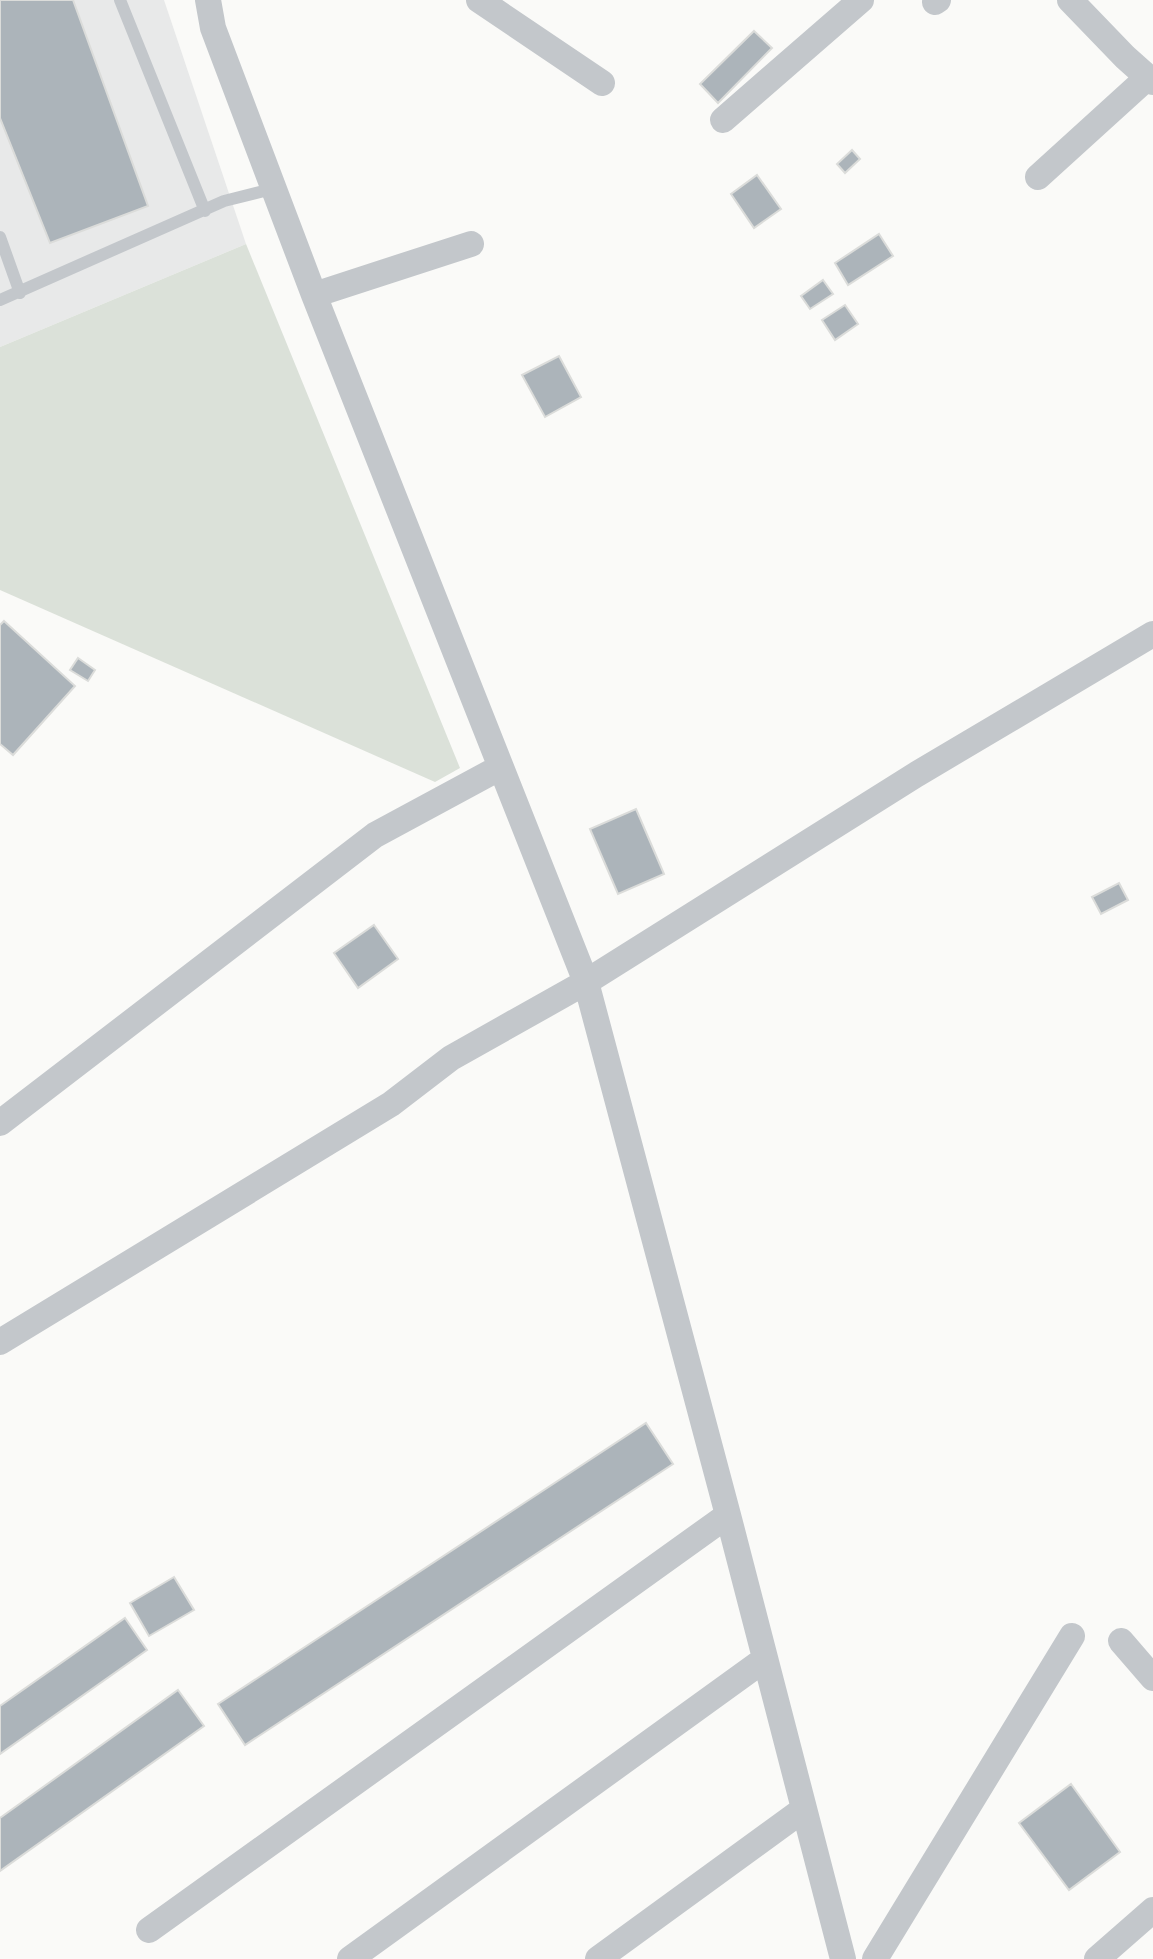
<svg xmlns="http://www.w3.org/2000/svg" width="1153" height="1959" font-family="Barlow,sans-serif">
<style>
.built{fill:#e8e9e9}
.green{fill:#dbe1d9}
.building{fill:#acb4ba;stroke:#dbdcda;stroke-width:2}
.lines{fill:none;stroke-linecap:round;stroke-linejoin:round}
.service{stroke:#c3c7cb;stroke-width:12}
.minor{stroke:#c3c7cb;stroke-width:26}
</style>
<rect width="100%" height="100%" fill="#fafaf8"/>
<path class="built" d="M0 0H164L246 244 0 347Z"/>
<path class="green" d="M246 244 460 768 435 782 0 590V347Z"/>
<path class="building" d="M0 0H73L148 206 50 243 0 118Z
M754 31 772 48 718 103 700 84Z
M852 150 860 159 845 173 837 164Z
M757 175 781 209 754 228 731 194Z
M879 234 893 256 848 285 835 263Z
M823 280 833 294 810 309 801 296Z
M845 305 858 324 835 340 822 320Z
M559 356 581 397 545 417 522 375Z
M4 621 75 686 13 755 0 744V625Z
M78 658 95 670 88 681 70 670Z
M636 809 664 874 618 894 590 829Z
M1119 883 1128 900 1101 914 1092 897Z
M374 925 398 959 358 988 334 953Z
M646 1423 673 1464 245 1745 218 1704Z
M174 1577 194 1610 149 1636 130 1603Z
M125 1618 147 1650 0 1754V1706Z
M178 1690 204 1726 0 1871V1818Z
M1071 1784 1120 1852 1069 1890 1019 1823Z"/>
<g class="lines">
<path class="service" d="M120 0 205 211
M0 237 20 293
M0 300 224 201 272 189"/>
<path class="minor" d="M208 0 213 28 314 295 586 982 728 1515 843 1959
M479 0 602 83
M1070 0 1125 57 1153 82
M935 2 938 0
M723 120 861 0
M1038 177 1148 77
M314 295 471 244
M0 1123 375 835 499 768
M0 1342 391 1104 451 1058 586 982 917 774 1153 634
M1121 1641 1153 1678
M149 1930 728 1515
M350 1959 765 1659
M598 1959 804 1809
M875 1959 1072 1636
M1097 1959 1153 1910"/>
</g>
</svg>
